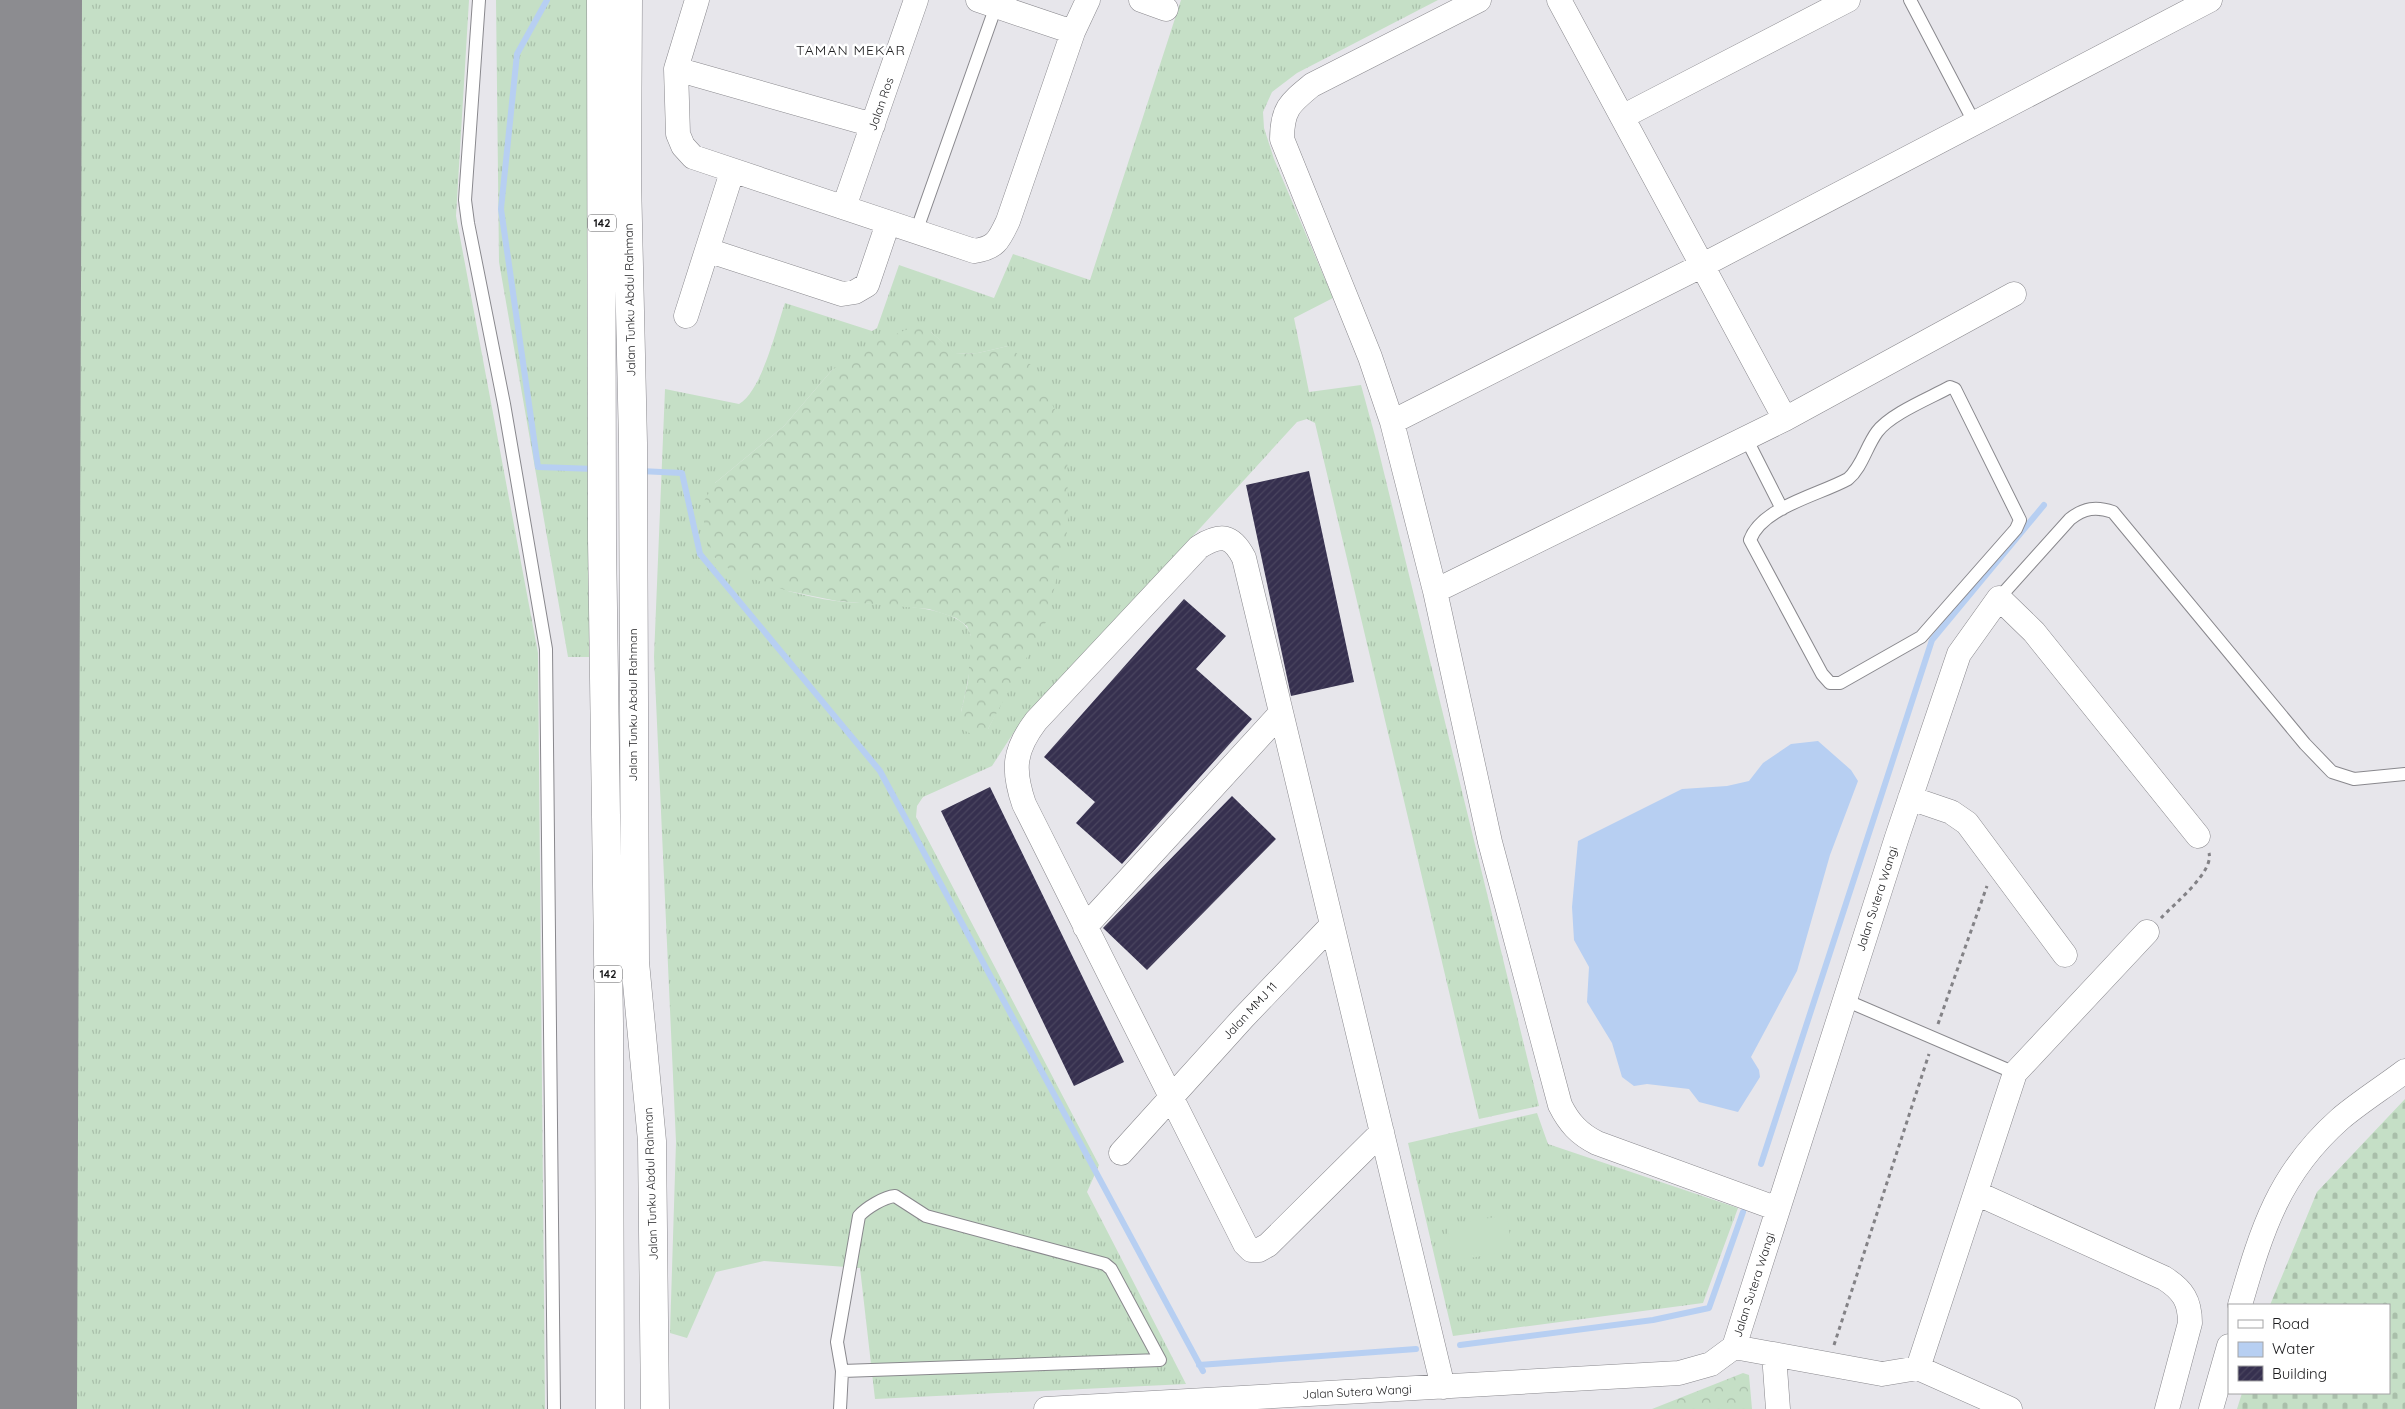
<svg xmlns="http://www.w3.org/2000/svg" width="2405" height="1409" font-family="Quicksand,sans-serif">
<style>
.grass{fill:url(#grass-tufts);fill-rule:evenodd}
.forest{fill:url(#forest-crowns)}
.cemetery{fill:url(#cemetery-stones)}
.garden{fill:#c5dfc6}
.water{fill:#b7cff2}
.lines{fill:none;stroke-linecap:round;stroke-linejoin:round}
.stream{stroke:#b7cff2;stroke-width:6}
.taxiway{stroke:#8c8c90;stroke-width:55}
.runway{stroke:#8c8c90;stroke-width:138}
.building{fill:url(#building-hatch)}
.service-casing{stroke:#89888d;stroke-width:14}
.minor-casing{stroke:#89888d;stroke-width:25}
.primary-casing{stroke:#89888d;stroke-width:29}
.path{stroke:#838286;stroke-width:3;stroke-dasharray:4 4;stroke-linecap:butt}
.service{stroke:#fff;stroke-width:12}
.minor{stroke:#fff;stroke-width:24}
.primary{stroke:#fff;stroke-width:28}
.labels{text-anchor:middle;stroke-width:5;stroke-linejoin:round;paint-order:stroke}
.shield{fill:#fff;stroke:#5f5f61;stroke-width:1}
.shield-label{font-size:11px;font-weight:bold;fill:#1b1b1d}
.street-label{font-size:12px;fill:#1b1b1d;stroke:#fff}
.neighbourhood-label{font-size:14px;letter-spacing:1px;fill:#1b1b1d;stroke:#fff}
</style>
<defs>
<pattern id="grass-tufts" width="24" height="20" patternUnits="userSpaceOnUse" patternTransform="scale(1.25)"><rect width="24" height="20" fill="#c5dfc6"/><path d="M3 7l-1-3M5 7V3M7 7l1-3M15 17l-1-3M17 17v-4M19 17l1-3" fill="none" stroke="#a9bfaa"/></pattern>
<pattern id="forest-crowns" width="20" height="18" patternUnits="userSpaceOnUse" patternTransform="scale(1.25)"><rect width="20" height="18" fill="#c5dfc6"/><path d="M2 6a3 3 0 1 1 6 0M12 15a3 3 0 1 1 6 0" fill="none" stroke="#a9bfaa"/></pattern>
<pattern id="cemetery-stones" width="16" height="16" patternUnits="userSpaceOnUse" patternTransform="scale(1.25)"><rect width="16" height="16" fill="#c5dfc6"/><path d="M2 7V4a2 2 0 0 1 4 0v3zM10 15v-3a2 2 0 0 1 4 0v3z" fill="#a9bfaa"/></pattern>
<pattern id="building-hatch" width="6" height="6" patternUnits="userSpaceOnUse" patternTransform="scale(1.25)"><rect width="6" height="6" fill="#36304f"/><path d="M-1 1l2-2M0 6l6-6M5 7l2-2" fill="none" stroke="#4a455f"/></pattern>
</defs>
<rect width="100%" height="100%" fill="#e7e6eb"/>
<path class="grass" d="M76 0H469L456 216 538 653 545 1409H74Z
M496 0H587L589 657H568L499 262Z
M1181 0H1438L1297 73 1272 92 1263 112 1264 128 1274 159 1333 298 1294 318 1309 392 1361 385 1375 436 1539 1106 1479 1119 1315 423 1307 419 1297 422 1014 732 992 766 923 797 917 806 916 817 1099 1165 1087 1192 1186 1384 875 1399 860 1268 764 1261 716 1272 687 1338 670 1333 676 1142 654 657 665 389 739 404C762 391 776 329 785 303L872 331 877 328 899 265 994 298 1013 254 1090 280ZM931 332 955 354 978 353 1008 346 1005 695 988 729 961 712C966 693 974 655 971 636 965 601 864 605 836 601 820 599 804 595 788 591L715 483 784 426 832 370Z
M1537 1113 1548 1144 1738 1208 1703 1303 1453 1336 1408 1143Z"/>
<path class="forest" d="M913 327 931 332 956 354 978 353 1008 346 1032 366 1067 433 1068 528 1047 620 988 729 974 735 963 730 961 712 968 682 971 636 967 626 956 618 929 609 837 601 788 591 733 572 713 556 704 532V501L715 483 784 426 832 370 874 343Z
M1743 1373 1749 1375 1752 1409H1652Z"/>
<path class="cemetery" d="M2405 1099V1409H2237L2242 1393H2389V1305H2270L2317 1192Z"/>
<path class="garden" d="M1507 1215 1512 1251 1452 1261 1447 1225Z"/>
<path class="water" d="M1818 741 1851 770 1858 781 1830 855 1797 971 1751 1057 1759 1070 1760 1077 1738 1112 1699 1102 1689 1089 1647 1084 1634 1086 1622 1077 1612 1043 1587 1002 1589 967 1574 940 1572 907 1578 841 1682 789 1727 786 1749 781 1763 763 1791 744Z"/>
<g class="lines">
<path class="stream" d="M547 0 517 54 501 209 538 467 595 469
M640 471 682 473 700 554 880 771 1203 1371
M1761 1164 1932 640 2044 505
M1460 1345 1653 1320 1709 1308 1743 1212
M1199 1365 1416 1349"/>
<path class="taxiway" d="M0 512 6 502 11 482
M0 554 11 579"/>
<path class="runway" d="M8 1409 13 0"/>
</g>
<path class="building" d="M1309 471 1354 682 1291 696 1246 485Z
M1184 599 1226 636 1196 669 1252 719 1122 864 1076 823 1095 802 1044 757Z
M990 787 1124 1062 1074 1086 941 811Z
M1232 796 1276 839 1147 970 1103 928Z"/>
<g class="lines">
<g class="service-casing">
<path id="service" d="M479 0 465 200 468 223 504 404 546 649 554 1409
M1910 0 1974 122
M916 232 996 6
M1950 387 1955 389 2020 520 2016 529 1921 637 1840 683H1830L1822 674 1750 540C1762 507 1819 495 1848 479 1862 467 1866 447 1877 432 1890 414 1930 398 1950 387Z
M1746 438 1782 509
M1999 598 2070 519C2084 508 2096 506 2113 512L2305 744 2332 772 2354 779 2405 774
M1845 1000 2015 1073
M840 1409 842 1371 1160 1360 1111 1269 1105 1264 926 1216 895 1196C884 1197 866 1208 859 1216L837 1342 842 1371"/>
</g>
<g class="minor-casing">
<path id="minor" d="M1141 0 1166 9
M1479 0 1312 85C1290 103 1282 109 1282 139L1370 357 1392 422 1435 591 1490 842 1560 1105C1569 1123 1579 1134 1597 1143L1778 1209
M1559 0 1785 419
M1073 32 1088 0
M676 69 697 0
M1622 117 1848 0
M873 125 676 69 678 134 683 146 693 157 974 251C996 248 999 240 1008 221L1073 32 978 0
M732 172 707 250 842 294 855 292 867 285 888 223
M844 207 916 0
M686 316 707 250
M1392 422 1703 265 2210 0
M1435 591 1785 419 2014 294
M1910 798 1951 812 1967 823 2065 955
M1085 927 1281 713
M1382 1132 1268 1245 1259 1250H1251L1245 1244 1024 804C1012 769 1014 750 1036 721L1199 547C1221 533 1232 535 1244 558L1443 1387
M1121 1153 1243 1018 1332 925
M1976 1193 2164 1278C2183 1290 2190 1301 2190 1323L2167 1409
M2240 1305C2262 1229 2279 1173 2340 1119 2360 1102 2384 1087 2405 1071
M1734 1347 1882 1374 1918 1368 2010 1409
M1774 1354 1778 1409
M1918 1368 2015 1073 2147 932
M1046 1409 1679 1373 1711 1364 1734 1347 1897 837 1959 654 1999 598 2034 632 2198 836
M2211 1409 2229 1346"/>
</g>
<g class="primary-casing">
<path id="primary" d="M601 0 602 539 609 1024 610 1409
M628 0 627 179 633 443 635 962 652 1141 655 1409"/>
</g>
<path class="path" d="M2161 918C2174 904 2214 872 2209 853
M1938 1024 1987 886
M1834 1345 1929 1054"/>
<use href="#service" class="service"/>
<use href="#minor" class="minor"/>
<use href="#primary" class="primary"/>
</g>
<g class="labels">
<g class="shield">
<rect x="588" y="214.5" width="28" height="17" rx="4"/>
<rect x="594" y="965.5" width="28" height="17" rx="4"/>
</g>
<g class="shield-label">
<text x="602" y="227">142</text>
<text x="608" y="978">142</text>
</g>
<g class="street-label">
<text transform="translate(881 104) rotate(-71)" y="4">Jalan Ros</text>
<text transform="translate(630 300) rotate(-91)" y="4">Jalan Tunku Abdul Rahman</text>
<text transform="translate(633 705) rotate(-90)" y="4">Jalan Tunku Abdul Rahman</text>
<text transform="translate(1877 899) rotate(-72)" y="4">Jalan Sutera Wangi</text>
<text transform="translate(1250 1011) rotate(-47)" y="4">Jalan MMJ 11</text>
<text transform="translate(651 1184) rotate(-92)" y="4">Jalan Tunku Abdul Rahman</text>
<text transform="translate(1754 1285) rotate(-72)" y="4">Jalan Sutera Wangi</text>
<text transform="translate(1357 1392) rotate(-3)" y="4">Jalan Sutera Wangi</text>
</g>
<g class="neighbourhood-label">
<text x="851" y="55">TAMAN MEKAR</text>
</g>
</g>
<rect x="2228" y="1304" width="162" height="90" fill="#ffffff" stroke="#a4a4a5"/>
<rect x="2238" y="1320" width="25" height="8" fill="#ffffff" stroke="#a4a4a5"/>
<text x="2272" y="1329" font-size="15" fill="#1b1b1d">Road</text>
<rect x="2238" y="1342" width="25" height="15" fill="#b7cff2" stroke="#a4a4a5"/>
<text x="2272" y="1354" font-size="15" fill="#1b1b1d">Water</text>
<rect x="2238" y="1366" width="25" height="15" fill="url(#building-hatch)" stroke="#a4a4a5"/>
<text x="2272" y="1379" font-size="15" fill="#1b1b1d">Building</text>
</svg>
